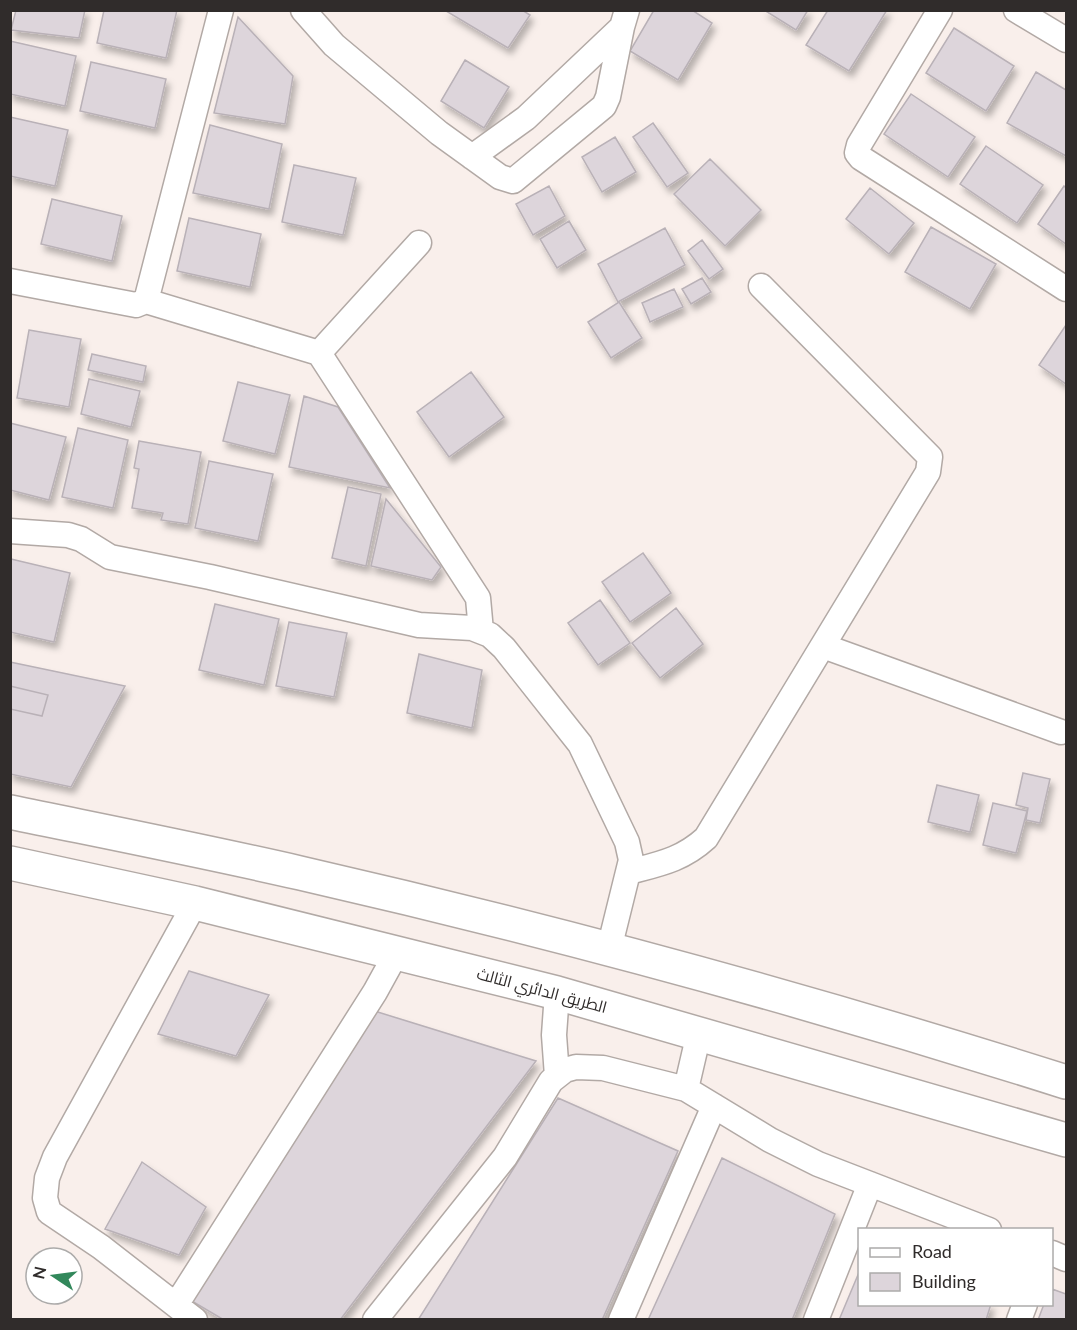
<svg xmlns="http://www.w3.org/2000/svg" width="1077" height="1330" font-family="Lato,Cairo,sans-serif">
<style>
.building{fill:#ddd5db;stroke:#b9b1b7;stroke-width:1.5;filter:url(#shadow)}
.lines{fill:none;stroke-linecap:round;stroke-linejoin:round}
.street-casing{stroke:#b2a9a5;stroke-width:27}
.highway-casing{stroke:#b2a9a5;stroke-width:36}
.street{stroke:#fff;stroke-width:24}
.highway{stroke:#fff;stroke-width:33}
.labels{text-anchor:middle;stroke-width:5;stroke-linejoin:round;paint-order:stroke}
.street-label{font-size:16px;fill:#302c2b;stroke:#fff}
</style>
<defs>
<filter id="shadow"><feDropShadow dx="3.5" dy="6" stdDeviation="3" flood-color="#0004"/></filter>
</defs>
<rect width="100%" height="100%" fill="#f9efeb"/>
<path class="building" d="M16 10H85L79 38 11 30Z
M104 10H177L166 58 97 43Z
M522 10 530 15 508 48 446 11Z
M654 10H692L712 23 678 80 630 51Z
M764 10H808L796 30Z
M828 10H887L849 71 806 45Z
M238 17 293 76 285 124 214 113Z
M954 28 1014 66 986 111 926 73Z
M10 41 76 56 65 106 10 94Z
M465 60 509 87 484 128 441 101Z
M91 62 166 79 155 128 80 111Z
M1036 72 1066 90V156L1007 123Z
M911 94 975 137 948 177 884 134Z
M10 117 68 130 55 186 10 176Z
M653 123 688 173 667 187 633 137Z
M210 125 282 144 269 209 193 193Z
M615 137 636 172 602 192 582 157Z
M986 146 1043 185 1017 223 960 184Z
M710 159 761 210 725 246 674 194Z
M294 165 356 178 343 235 282 222Z
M549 186 565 216 533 235 516 204Z
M1064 186 1066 188V244L1038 224Z
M870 188 914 223 889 254 846 219Z
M52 199 122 216 112 261 41 244Z
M189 218 261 234 250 287 177 271Z
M569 221 586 250 557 268 540 239Z
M931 227 996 264 970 309 905 272Z
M665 228 685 265 618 302 598 264Z
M702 240 723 269 709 279 688 251Z
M702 278 711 292 691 304 682 289Z
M674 289 683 307 650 322 642 303Z
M619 302 642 338 611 358 588 322Z
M1066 325V384L1039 365Z
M29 330 81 339 69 407 17 398Z
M92 354 146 366 143 382 88 370Z
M471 372 504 417 449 457 417 412Z
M89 379 140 391 131 427 81 414Z
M238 382 290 395 275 454 223 441Z
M304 396 338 407 390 488 289 467Z
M10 423 66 437 49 500 10 490Z
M78 428 128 440 113 508 62 497Z
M139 441 201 452 188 524 161 520 163 513 132 508 139 469 134 468Z
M209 461 273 474 258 541 195 528Z
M348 487 381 494 366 566 332 558Z
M386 499 441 567 432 580 371 566Z
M643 553 671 593 630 622 602 582Z
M11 559 70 573 54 642 10 632Z
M600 600 630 643 598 665 568 623Z
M215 604 279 619 264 685 199 670Z
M676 608 703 644 660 678 632 643Z
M289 622 347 633 334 697 276 686Z
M419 654 482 670 472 728 407 713Z
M10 662 125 686 71 787 10 774Z
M10 686 48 695 42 716 10 709Z
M1023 773 1050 779 1040 823 1026 820 1028 808 1016 805Z
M937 785 979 795 970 832 928 822Z
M993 803 1027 811 1016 853 983 845Z
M189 971 269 995 236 1056 158 1034Z
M368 1009 536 1061 340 1320H224L190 1300Z
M558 1098 678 1151 602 1320H418Z
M722 1158 835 1214 792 1320H648Z
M142 1162 206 1207 179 1255 105 1229Z
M860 1270V1304H991L986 1320H839Z
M1052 1289 1066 1294V1320H1038L1044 1304H1052Z"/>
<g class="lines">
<g class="street-casing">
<path id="street" d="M303 10 334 45 439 133 500 177 513 181 604 106 608 97 622 27 627 10
M940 10 859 145 857 153 861 158 1066 289
M1016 10 1066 40
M472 157 526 118 622 27
M10 281 136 305 146 301 319 353 478 598 481 631
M146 301 221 10
M319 353 419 243
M10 531 68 535 81 539 110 557 210 577 419 625 472 628 490 635 504 648 580 744 627 842 631 860 609 949
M823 646 1061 732
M629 872C659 864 682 860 706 838L928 472 930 457 761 286
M195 903 55 1157 47 1178 45 1198 49 1212 101 1247 195 1320
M557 1076 554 1035 557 993
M686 1089 699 1033
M1052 1253 1066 1259
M176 1305 375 992 397 952
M375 1320 505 1157 551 1081 565 1070 576 1067 603 1068 686 1089 770 1140 818 1164 989 1230
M621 1320 714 1106
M816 1320 870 1184
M1019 1320 1025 1304"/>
</g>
<g class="highway-casing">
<path id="highway" d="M10 812C107 832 204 851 300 873 558 932 814 1002 1066 1082
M10 863 195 903 557 993 1066 1140"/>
</g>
<use href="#street" class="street"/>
<use href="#highway" class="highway"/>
</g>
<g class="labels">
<g class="street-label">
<text transform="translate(542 990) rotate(15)" y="6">الطريق الدائري الثالث</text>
</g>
</g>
<rect width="1077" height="1330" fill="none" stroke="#302c2b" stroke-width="24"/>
<rect x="858" y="1228" width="195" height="78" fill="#ffffff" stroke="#acabaa" stroke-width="1.5"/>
<rect x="870" y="1248" width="30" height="9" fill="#ffffff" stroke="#acabaa" stroke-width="1.5"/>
<text x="912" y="1258" font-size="18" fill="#302c2b">Road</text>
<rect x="870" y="1273" width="30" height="18" fill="#ddd5db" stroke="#acabaa" stroke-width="1.5"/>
<text x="912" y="1288" font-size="18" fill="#302c2b">Building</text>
<g transform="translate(54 1276) rotate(283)"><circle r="28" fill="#ffffff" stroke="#acabaa" stroke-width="1.5"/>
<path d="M0-4.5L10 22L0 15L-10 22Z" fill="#32885b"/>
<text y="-9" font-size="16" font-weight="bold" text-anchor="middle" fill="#302c2b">N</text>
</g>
</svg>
